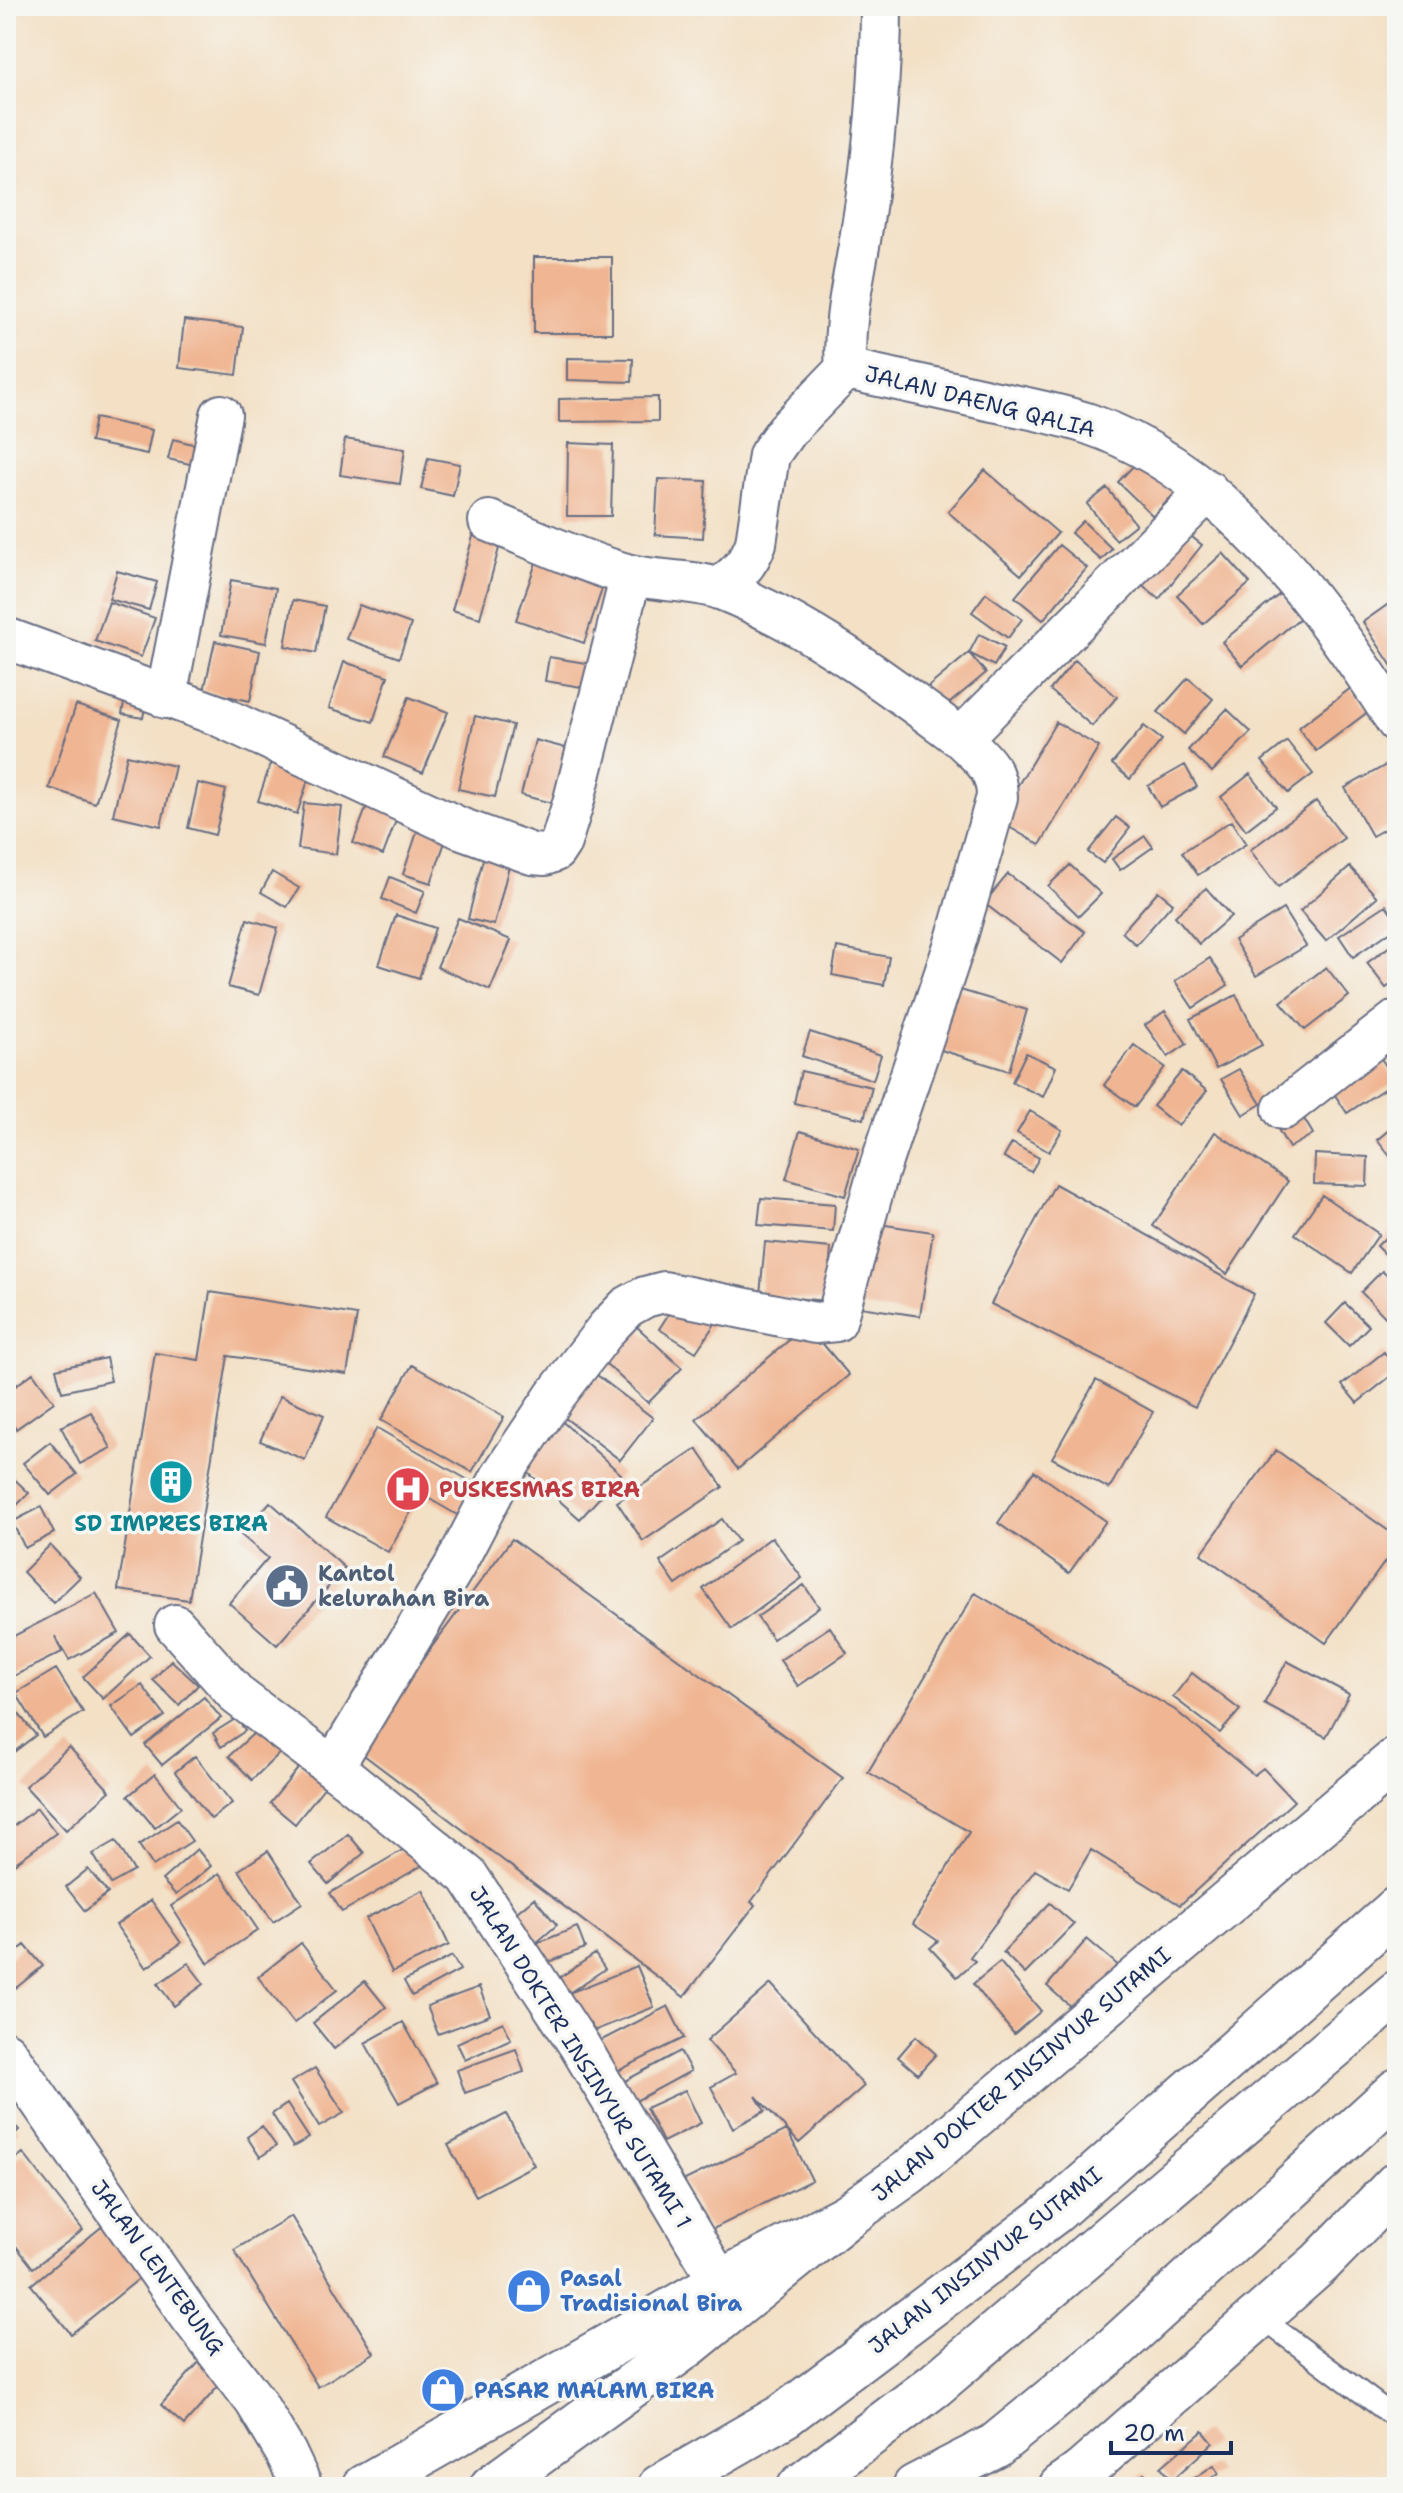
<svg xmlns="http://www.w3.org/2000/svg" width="1403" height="2493" font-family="'Shantell Sans',sans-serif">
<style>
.building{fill:#f0b592}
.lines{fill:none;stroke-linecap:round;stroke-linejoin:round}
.service-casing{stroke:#676d82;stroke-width:24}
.minor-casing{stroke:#676d82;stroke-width:44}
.tertiary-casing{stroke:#676d82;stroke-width:48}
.secondary-casing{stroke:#676d82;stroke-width:48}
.motorway-casing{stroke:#676d82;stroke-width:48}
.service{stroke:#fff;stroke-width:20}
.minor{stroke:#fff;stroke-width:40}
.tertiary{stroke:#fff;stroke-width:44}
.secondary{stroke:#fff;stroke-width:44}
.motorway{stroke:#fff;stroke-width:44}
.labels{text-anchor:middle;stroke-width:7;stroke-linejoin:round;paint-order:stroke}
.street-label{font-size:22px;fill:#1b2f5e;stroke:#f6f6f2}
.health-label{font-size:22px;font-weight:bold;fill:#be3a42;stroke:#f6f6f2;text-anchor:start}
.culture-label{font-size:22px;font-weight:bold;fill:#0d838f;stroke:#f6f6f2}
.service-label{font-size:22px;font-weight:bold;fill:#4e5e75;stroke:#f6f6f2;text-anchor:start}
.shop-label{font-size:22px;font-weight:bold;fill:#366cbe;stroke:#f6f6f2;text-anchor:start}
</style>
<rect width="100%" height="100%" fill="#f6f6f2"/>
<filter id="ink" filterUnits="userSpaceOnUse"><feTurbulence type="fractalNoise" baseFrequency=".0125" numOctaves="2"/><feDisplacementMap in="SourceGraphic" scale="16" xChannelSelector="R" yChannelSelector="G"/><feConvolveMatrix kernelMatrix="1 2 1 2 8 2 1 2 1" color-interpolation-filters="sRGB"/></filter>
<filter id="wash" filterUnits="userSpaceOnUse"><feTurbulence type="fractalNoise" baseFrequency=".006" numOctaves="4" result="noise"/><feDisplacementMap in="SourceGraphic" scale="32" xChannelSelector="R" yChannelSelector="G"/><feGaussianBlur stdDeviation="1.8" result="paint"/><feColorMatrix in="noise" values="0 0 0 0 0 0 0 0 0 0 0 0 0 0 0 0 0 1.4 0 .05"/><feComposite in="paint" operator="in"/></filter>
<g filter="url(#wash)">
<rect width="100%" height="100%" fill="#f3e0c5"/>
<g id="blocks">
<path class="building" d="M534 257H612V333H534Z
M184 320 243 327 237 375 179 368Z
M567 358 633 359 632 382 567 380Z
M658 397V421L559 422V399Z
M95 418 152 430 147 454 90 442Z
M173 439 212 449 207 468 168 459Z
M345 439 405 449 400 484 340 475Z
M568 443 613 445 611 516H567Z
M428 458 460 464 453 496 421 489Z
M1139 460 1175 493 1153 516 1118 482Z
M985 470 1058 533 1021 575 948 512Z
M658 479 706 481 703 538 655 535Z
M1107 488 1136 524 1116 540 1087 504Z
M1083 521 1112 549 1101 560 1071 533Z
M1178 526 1202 545 1159 599 1135 580Z
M474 533 501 541 480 618 452 610Z
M1059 545 1087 568 1043 620 1015 597Z
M1223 553 1250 583 1203 624 1177 595Z
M539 554 606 577 584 643 516 620Z
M117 571 157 582 149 610 109 599Z
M231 580 276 588 266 643 221 635Z
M986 593 1022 619 1008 638 972 612Z
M1281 593 1301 617 1242 666 1222 642Z
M1397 598V674L1363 622Z
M293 600 325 606 316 653 285 646Z
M109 602 155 618 141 657 95 641Z
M359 605 411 624 399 658 346 639Z
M979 634 1005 647 994 666 969 653Z
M215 641 260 651 250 701 204 691Z
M969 653 986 673 945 707 928 687Z
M549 657 592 664 588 688 545 681Z
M1075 660 1117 697 1092 726 1050 690Z
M344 662 388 676 373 722 329 708Z
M1188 678 1213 699 1184 734 1158 712Z
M1351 688 1369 711 1316 751 1298 728Z
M126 693 147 696 143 718 122 714Z
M409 697 448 712 423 773 384 757Z
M76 705 122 720 95 803 49 788Z
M1227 709 1251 732 1212 772 1188 750Z
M475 716 513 725 495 797 458 789Z
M1056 722 1099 747 1040 845 997 820Z
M1144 726 1162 740 1130 779 1112 764Z
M535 740 573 750 559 805 521 795Z
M1287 741 1313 774 1288 793 1262 761Z
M274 753 313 765 297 814 258 801Z
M127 755 175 766 161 826 113 815Z
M1397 759V822L1372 836 1345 788Z
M1185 765 1197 787 1160 807 1148 786Z
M1250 774 1276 807 1246 830 1221 797Z
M198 783 226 790 215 835 188 828Z
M371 795 401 807 383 855 353 843Z
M1316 801 1344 838 1278 887 1250 850Z
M304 803 342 807 336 854 298 849Z
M1116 817 1130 828 1103 863 1088 852Z
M1231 821 1246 844 1198 875 1182 852Z
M419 826 447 836 431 883 403 874Z
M1145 836 1153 847 1120 870 1112 859Z
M485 851 511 858 494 925 468 919Z
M1070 865 1101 894 1079 916 1048 886Z
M1350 867 1377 897 1326 941 1300 911Z
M272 872 299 888 287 907 261 892Z
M1008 874 1085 932 1062 963 984 903Z
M390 877 425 891 416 913 382 899Z
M1206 888 1231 916 1199 944 1175 916Z
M1158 891 1173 903 1136 945 1122 932Z
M1386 905 1397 921V927L1353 957 1339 936Z
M1283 909 1306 946 1256 976 1234 940Z
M396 915 435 928 419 978 379 965Z
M458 918 511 940 490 990 437 967Z
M247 919 278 928 259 995 228 987Z
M1397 941V980L1386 988 1367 963Z
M837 947 889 957 884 985 832 975Z
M1210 958 1228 985 1193 1008 1175 981Z
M1326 967 1349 996 1305 1030 1281 1002Z
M947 986 1027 1010 1009 1071 928 1046Z
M1236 995 1262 1045 1216 1069 1190 1019Z
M1165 1011 1187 1044 1168 1057 1145 1025Z
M810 1032 881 1055 873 1080 802 1056Z
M1134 1045 1165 1067 1135 1107 1104 1085Z
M1026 1053 1056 1067 1043 1097 1012 1082Z
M1380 1057 1396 1081 1347 1113 1331 1089Z
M1239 1069 1261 1104 1243 1115 1221 1079Z
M801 1071 872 1087 864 1119 794 1103Z
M1182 1071 1207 1091 1178 1126 1153 1106Z
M1297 1107 1313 1134 1289 1148 1273 1121Z
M1030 1111 1062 1130 1049 1152 1017 1133Z
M1397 1123V1165L1377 1140Z
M800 1131 859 1149 845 1196 786 1179Z
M1215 1132 1288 1181 1227 1274 1153 1226Z
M1012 1143 1039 1158 1031 1172 1004 1157Z
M1315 1154 1368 1157 1367 1186 1314 1184Z
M1055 1184 1254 1294 1195 1407 991 1304Z
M1322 1195 1379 1234 1352 1273 1295 1234Z
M761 1198 835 1204 833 1231 758 1225Z
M872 1223 933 1232 920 1316 860 1307Z
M1397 1226V1266L1377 1246Z
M765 1242 831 1248 827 1301 760 1295Z
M1382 1271 1397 1285 1395 1327 1361 1292Z
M210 1292 357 1315 347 1374 228 1356 189 1600 118 1590 155 1353 199 1360Z
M679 1298 716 1322 696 1352 659 1329Z
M1345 1303 1369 1326 1349 1346 1326 1323Z
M635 1325 682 1368 648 1403 602 1360Z
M807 1325 849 1375 738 1469 696 1419Z
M1384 1352 1397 1371 1357 1403 1342 1385Z
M106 1358 111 1381 62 1392 56 1369Z
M412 1365 504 1417 472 1472 381 1420Z
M593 1372 653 1418 620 1460 560 1414Z
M33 1373 54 1402 16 1429 6 1415V1393Z
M1096 1380 1153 1412 1109 1489 1052 1458Z
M280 1396 324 1415 305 1460 260 1441Z
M91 1412 111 1448 80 1464 61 1427Z
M556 1416 621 1474 580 1519 515 1461Z
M377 1428 477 1485 459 1516 421 1494 388 1552 326 1517Z
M50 1442 77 1474 50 1495 23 1463Z
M697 1449 723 1487 643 1541 617 1502Z
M1276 1450 1397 1537V1545L1326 1643 1201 1554Z
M6 1471 29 1493 10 1512 6 1508Z
M1034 1471 1106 1521 1069 1573 998 1523Z
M270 1502 345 1568 277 1645 229 1603 268 1558 241 1535Z
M41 1507 54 1533 25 1548 12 1522Z
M722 1519 738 1541 676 1585 660 1562Z
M772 1537 802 1578 732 1629 703 1589Z
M512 1539 843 1778 751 1902 755 1905 684 1997 356 1749Z
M50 1545 80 1577 53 1603 23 1572Z
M804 1585 819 1607 773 1639 757 1617Z
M96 1593 119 1633 69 1660 55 1636 62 1652 6 1680V1640Z
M975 1593 1175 1710 1254 1775 1263 1768 1294 1801 1180 1905 1091 1850 1068 1889 1035 1870 970 1957 975 1961 957 1977 930 1948 938 1941 913 1924 969 1832 868 1772Z
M830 1627 847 1653 798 1686 780 1660Z
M130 1634 150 1656 103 1699 83 1677Z
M171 1660 198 1685 179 1705 153 1680Z
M1287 1661 1349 1694 1326 1737 1264 1704Z
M56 1669 83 1712 43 1737 16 1693Z
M1192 1673 1240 1710 1220 1733 1173 1697Z
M142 1685 165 1716 134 1738 111 1706Z
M204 1697 221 1718 162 1765 145 1745Z
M9 1702 36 1735 10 1755 6 1750V1704Z
M237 1718 245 1731 221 1747 213 1733Z
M266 1722 288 1745 252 1780 229 1756Z
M69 1747 110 1791 66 1830 25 1786Z
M195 1756 232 1803 211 1819 175 1772Z
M301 1765 326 1785 295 1824 270 1803Z
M155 1774 181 1807 155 1828 128 1796Z
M37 1808 56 1833 6 1870V1832Z
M177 1820 192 1841 153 1866 139 1845Z
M348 1834 364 1853 328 1884 311 1864Z
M116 1841 134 1871 111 1884 93 1854Z
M411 1845 423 1865 342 1912 330 1893Z
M197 1849 211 1866 176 1895 162 1880Z
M268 1851 302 1903 273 1922 239 1870Z
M88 1869 108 1893 85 1911 66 1887Z
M220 1873 258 1930 208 1963 171 1906Z
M423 1890 449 1945 392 1972 366 1918Z
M534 1898 557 1925 535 1944 577 1927 585 1948 544 1964 512 1916Z
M151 1900 181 1943 146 1968 116 1925Z
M1050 1903 1074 1924 1025 1974 1003 1952Z
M1087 1939 1120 1967 1079 2014 1047 1986Z
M301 1943 337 1990 294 2023 258 1977Z
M25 1945 43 1966 16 1988 6 1977V1960Z
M595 1954 605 1969 569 1993 559 1978Z
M452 1956 460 1970 412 1996 404 1981Z
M1000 1962 1041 2011 1014 2034 973 1984Z
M188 1963 204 1984 174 2006 158 1984Z
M637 1966 654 2007 586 2034 569 1993Z
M365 1981 386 2007 334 2049 313 2023Z
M771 1984 864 2086 799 2143 787 2130 812 2180 709 2231 683 2181 787 2130 756 2096 765 2111 733 2128 711 2087 736 2073 707 2040Z
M479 1987 490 2015 438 2034 427 2006Z
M668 2006 684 2038 614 2073 598 2042Z
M403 2022 437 2083 399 2103 365 2043Z
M503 2022 511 2039 465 2060 457 2043Z
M916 2036 936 2054 918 2074 898 2057Z
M516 2049 524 2072 465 2093 457 2070Z
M680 2051 691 2071 634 2102 623 2082Z
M315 2068 344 2113 319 2127 291 2082Z
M685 2090 701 2123 663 2142 646 2108Z
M287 2104 309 2138 293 2147 272 2114Z
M506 2114 534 2165 476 2196 448 2145Z
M6 2116 19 2130 6 2142Z
M262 2126 276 2146 260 2157 247 2137Z
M23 2153 83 2230 33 2268 6 2233V2166Z
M291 2216 374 2353 318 2387 234 2250Z
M105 2224 146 2273 71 2334 31 2285Z
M200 2361 223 2381 184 2425 161 2405Z
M1203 2431 1213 2443 1172 2480 1161 2467Z
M1214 2465 1219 2473 1198 2487H1189L1187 2483Z
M1144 2473 1156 2487H1128Z"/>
</g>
</g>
<g filter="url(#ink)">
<use href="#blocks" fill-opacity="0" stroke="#676d82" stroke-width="2"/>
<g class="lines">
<g class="service-casing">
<path id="service" d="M1260 2317 1397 2419"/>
</g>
<g class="minor-casing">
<path id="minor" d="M846 369C842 323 854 279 861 234 873 159 881 82 881 6
M489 521C534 539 580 561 626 574 657 582 693 579 723 590 812 626 885 682 961 738
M719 589C736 575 749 564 756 543L769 455 786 431 846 369C893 379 941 389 988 400 1022 407 1056 413 1089 424 1224 470 1323 606 1397 722
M6 638 217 715 460 828 532 854 545 855 555 851 561 842 574 800 631 575
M166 698 221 415
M1283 1109 1397 1020
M175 1625 238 1696 347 1778 468 1876 579 2045 720 2282
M333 1767 454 1567 502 1475 555 1396 607 1328 627 1307 645 1297 664 1292 815 1323 836 1321 878 1173 956 940 997 797C997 768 981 758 961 738L1208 491
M6 2052 190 2316 255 2401 286 2453 302 2487"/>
</g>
<g class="tertiary-casing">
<path id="tertiary" d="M364 2487 720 2282 847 2216 909 2172 1397 1759
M1061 2487 1081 2473 1320 2263 1397 2184"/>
</g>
<g class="secondary-casing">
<path id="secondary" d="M1075 2487 1081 2473"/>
</g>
<g class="motorway-casing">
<path id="motorway" d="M492 2487 689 2344 847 2216
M660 2487 785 2415 1054 2212 1397 1909
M800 2487 935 2385 1397 1993
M915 2487 995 2446 1115 2348 1397 2091"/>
</g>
<use href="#service" class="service"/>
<use href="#minor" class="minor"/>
<use href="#tertiary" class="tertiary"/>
<use href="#secondary" class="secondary"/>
<use href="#motorway" class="motorway"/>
</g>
</g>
<defs>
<g id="building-disc" transform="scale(2.3)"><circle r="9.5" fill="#0f9aa8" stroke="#f6f6f2"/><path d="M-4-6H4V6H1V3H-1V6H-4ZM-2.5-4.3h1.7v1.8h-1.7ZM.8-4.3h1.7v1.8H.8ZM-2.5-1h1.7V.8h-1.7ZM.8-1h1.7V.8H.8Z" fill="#fff"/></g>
<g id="hospital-disc" transform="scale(2.3)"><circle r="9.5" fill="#e0444e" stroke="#f6f6f2"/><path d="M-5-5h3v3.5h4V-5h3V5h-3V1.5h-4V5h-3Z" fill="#fff"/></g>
<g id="civic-disc" transform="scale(2.3)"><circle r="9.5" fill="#5c6f8a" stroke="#f6f6f2"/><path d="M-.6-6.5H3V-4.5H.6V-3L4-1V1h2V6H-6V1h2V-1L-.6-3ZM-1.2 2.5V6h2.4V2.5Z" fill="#fff"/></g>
<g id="shop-disc" transform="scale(2.3)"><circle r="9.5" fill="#3f7fe0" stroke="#f6f6f2"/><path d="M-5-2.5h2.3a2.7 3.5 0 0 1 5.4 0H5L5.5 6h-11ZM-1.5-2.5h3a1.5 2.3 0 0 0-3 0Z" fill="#fff"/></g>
</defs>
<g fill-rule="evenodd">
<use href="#building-disc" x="171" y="1482"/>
<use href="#hospital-disc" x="408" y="1489"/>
<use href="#civic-disc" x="287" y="1586"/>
<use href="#shop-disc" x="529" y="2291"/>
<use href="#shop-disc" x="443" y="2390"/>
</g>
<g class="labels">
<g class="street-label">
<text transform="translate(980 401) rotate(14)" y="8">JALAN DAENG QALIA</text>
<text transform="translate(581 2057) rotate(58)" y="8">JALAN DOKTER INSINYUR SUTAMI 1</text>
<text transform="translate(1021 2074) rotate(-40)" y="8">JALAN DOKTER INSINYUR SUTAMI</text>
<text transform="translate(985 2260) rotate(-38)" y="8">JALAN INSINYUR SUTAMI</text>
<text transform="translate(158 2267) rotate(54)" y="8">JALAN LENTEBUNG</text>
</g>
<g class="health-label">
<text x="439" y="1497">PUSKESMAS BIRA</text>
</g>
<g class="culture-label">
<text x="171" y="1531">SD IMPRES BIRA</text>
</g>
<g class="service-label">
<text x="318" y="1581">Kantol<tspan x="318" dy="25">kelurahan Bira</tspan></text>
</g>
<g class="shop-label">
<text x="560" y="2286">Pasal<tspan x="560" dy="25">Tradisional Bira</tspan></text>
<text x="474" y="2398">PASAR MALAM BIRA</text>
</g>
</g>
<rect width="1403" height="2493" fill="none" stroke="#f6f6f2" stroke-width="32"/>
<path d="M1111 2441v12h120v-12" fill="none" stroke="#1b2f5e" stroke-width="4"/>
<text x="1123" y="2441" font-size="24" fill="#1b2f5e" stroke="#f6f6f2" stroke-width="6" paint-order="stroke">20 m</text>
</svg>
